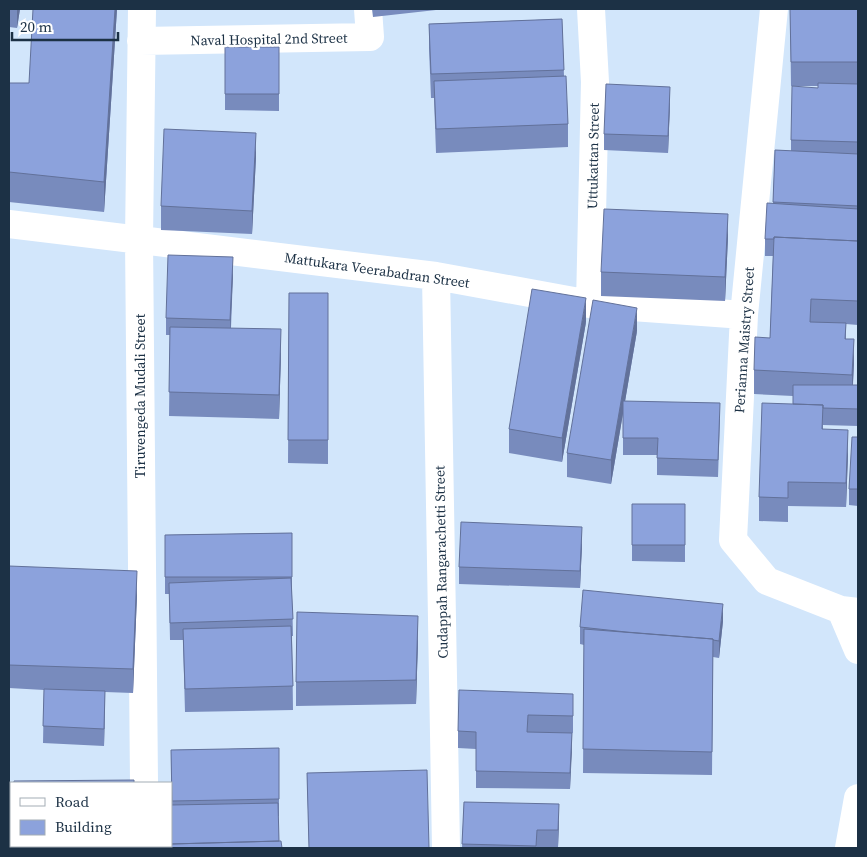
<svg xmlns="http://www.w3.org/2000/svg" width="867" height="857" font-family="'Source Serif 4',serif">
<style>
.lines{fill:none;stroke-linecap:round;stroke-linejoin:round}
.minor{stroke:#fff;stroke-width:28}
.wall{fill:#788bbd}
.shaded-wall{fill:#62719a}
.building{fill:#8ca2dc;stroke:#62719a}
.labels{text-anchor:middle;stroke-width:5;stroke-linejoin:round;paint-order:stroke}
.street-label{font-size:14px;fill:#1c3145;stroke:#fff}
</style>
<rect width="100%" height="100%" fill="#d2e6fb"/>
<g class="lines">
<path class="minor" d="M142 9 139 239 144 783
M774 9 744 315 733 540 767 581 841 610 858 612
M141 41 370 37 368 9
M9 224 436 276 590 304 744 315
M436 276 446 848
M590 304 595 82 591 9
M841 610 858 650
M144 846V848
M849 848 858 798"/>
</g>
<path class="wall" d="M9 9H20L17 28 9 27Z
M117 9 104 212 9 202V83H29Z
M372 9H445L373 17Z
M790 9H858V325L846 324V339L854 363 853 385H858V426L823 425V429L848 454 846 507 788 506V522L759 521V497L793 404V396L754 394V370L770 338 773 256H765V239L773 203 775 150 791 151V140L818 88V86H791Z
M562 19 564 76 568 124V147L436 153 434 98H431L429 48V24Z
M225 47H279V111L225 110Z
M670 103 668 153 604 150V134Z
M256 157 252 234 161 230V206Z
M728 237 725 301 601 296V272Z
M233 274 231 328 281 353 279 419 169 416 170 335H166V318Z
M289 293H328V464L288 463Z
M586 322 562 462 509 453V429Z
M637 331 625 401 720 419 718 477 657 475V455H623V413L611 484 567 477V453Z
M858 437V506L849 505V489Z
M632 504H685V562L632 561Z
M292 533V594L293 636H292L293 710 185 712 183 640H170L169 594H165V535Z
M582 544 580 588 459 584V567Z
M9 566 137 595 133 693 105 692 104 746 43 743 44 690 9 688Z
M723 621 719 658 713 657 712 775 583 773 584 645 580 644V627Z
M418 640 416 704 296 706V682Z
M573 694V733H572L570 789 476 788V749L458 748V731Z
M279 748V816H278L279 841 282 848H158V846H171V750Z
M307 773 429 848H309Z
M464 802 559 821 558 847H537V848H462Z"/>
<path class="shaded-wall" d="M17 9H20L17 28Z
M115 9H117L104 212V182Z
M670 87V103L668 153V136Z
M256 133V157L252 234V211Z
M728 214V237L725 301V277Z
M233 257V274L230 337V320Z
M586 298V322L562 462V438Z
M637 308V331L611 484V460Z
M281 329V353L279 419V395Z
M854 339V363L852 399V375Z
M848 430V454L846 507V483Z
M582 527V544L580 588V571Z
M137 571V595L133 693V669Z
M723 604V621L719 658V641Z
M418 616V640L416 704V680Z
M105 691V708L104 746V729Z
M572 733V750L570 789V773Z
M559 804V821L558 847V830Z"/>
<path class="building" d="M33 9H115L104 182 9 172V83H29Z
M790 9H858V62H791Z
M562 19 564 70 431 74 429 24Z
M225 47H279V94H225Z
M566 76 568 124 436 129 434 81Z
M818 83 858 84V142L791 140 792 86 818 88Z
M606 84 670 87 668 136 604 134Z
M164 129 256 133 252 211 161 206Z
M775 150 858 154V206L773 202Z
M767 203 858 209V241L774 237V239H765Z
M604 209 728 214 725 277 601 272Z
M774 237 858 241V301L811 299 810 322 846 323 845 339H854L852 375 754 370 755 337 770 338Z
M168 255 233 257 230 320 166 318Z
M532 289 586 298 562 438 509 429Z
M289 293H328V440H288Z
M593 300 637 308 611 460 567 453Z
M170 327 281 329 279 395 169 392Z
M793 385H858V409L823 408V405L793 404Z
M623 401 720 403 718 460 657 458 658 438H623Z
M762 403 823 405 822 429 848 430 846 483 788 482V498L759 497Z
M852 437H858V489H849Z
M632 504H685V545H632Z
M461 522 582 527 580 571 459 567Z
M292 533V577H165V535Z
M9 566 137 571 133 669 9 665Z
M291 578 293 619 170 623 169 583Z
M583 590 723 604 719 641 713 640V639L626 632 580 627Z
M297 612 418 616 416 680 296 682Z
M291 626 293 686 185 689 183 629Z
M584 629 713 639 712 752 583 749Z
M44 689 105 691 104 729 43 726Z
M459 690 573 694V716L528 715 527 732 572 733 570 773 476 771V732L458 731Z
M279 748V799L172 801 171 750Z
M427 770 429 848H309L307 773Z
M134 780V783H14V781Z
M464 802 559 804 558 830H537L536 846 462 844Z
M278 803 279 841 171 844V805Z
M281 841 282 848H160V846H171V844Z
M15 846H135V848H15Z"/>
<g class="labels">
<g class="street-label">
<text transform="translate(269 39) rotate(-1)" y="5">Naval Hospital 2nd Street</text>
<text transform="translate(593 156) rotate(-89)" y="5">Uttukattan Street</text>
<text transform="translate(377 270) rotate(8)" y="5">Mattukara Veerabadran Street</text>
<text transform="translate(744 340) rotate(-86)" y="5">Perianna Maistry Street</text>
<text transform="translate(140 396) rotate(-90)" y="5">Tiruvengeda Mudali Street</text>
<text transform="translate(441 562) rotate(-91)" y="5">Cudappah Rangarachetti Street</text>
</g>
</g>
<rect width="867" height="857" fill="none" stroke="#1c3145" stroke-width="20"/>
<rect x="10" y="782" width="162" height="65" fill="#ffffff" stroke="#a4adb5"/>
<rect x="20" y="798" width="25" height="8" fill="#ffffff" stroke="#a4adb5"/>
<text x="55" y="807" font-size="15" fill="#1c3145">Road</text>
<rect x="20" y="820" width="25" height="15" fill="#8ca2dc" stroke="#a4adb5"/>
<text x="55" y="832" font-size="15" fill="#1c3145">Building</text>
<path d="M12 32v8h106v-8" fill="none" stroke="#1c3145" stroke-width="2.5"/>
<text x="20" y="32" font-size="15" fill="#1c3145" stroke="#ffffff" stroke-width="4" paint-order="stroke">20 m</text>
</svg>
